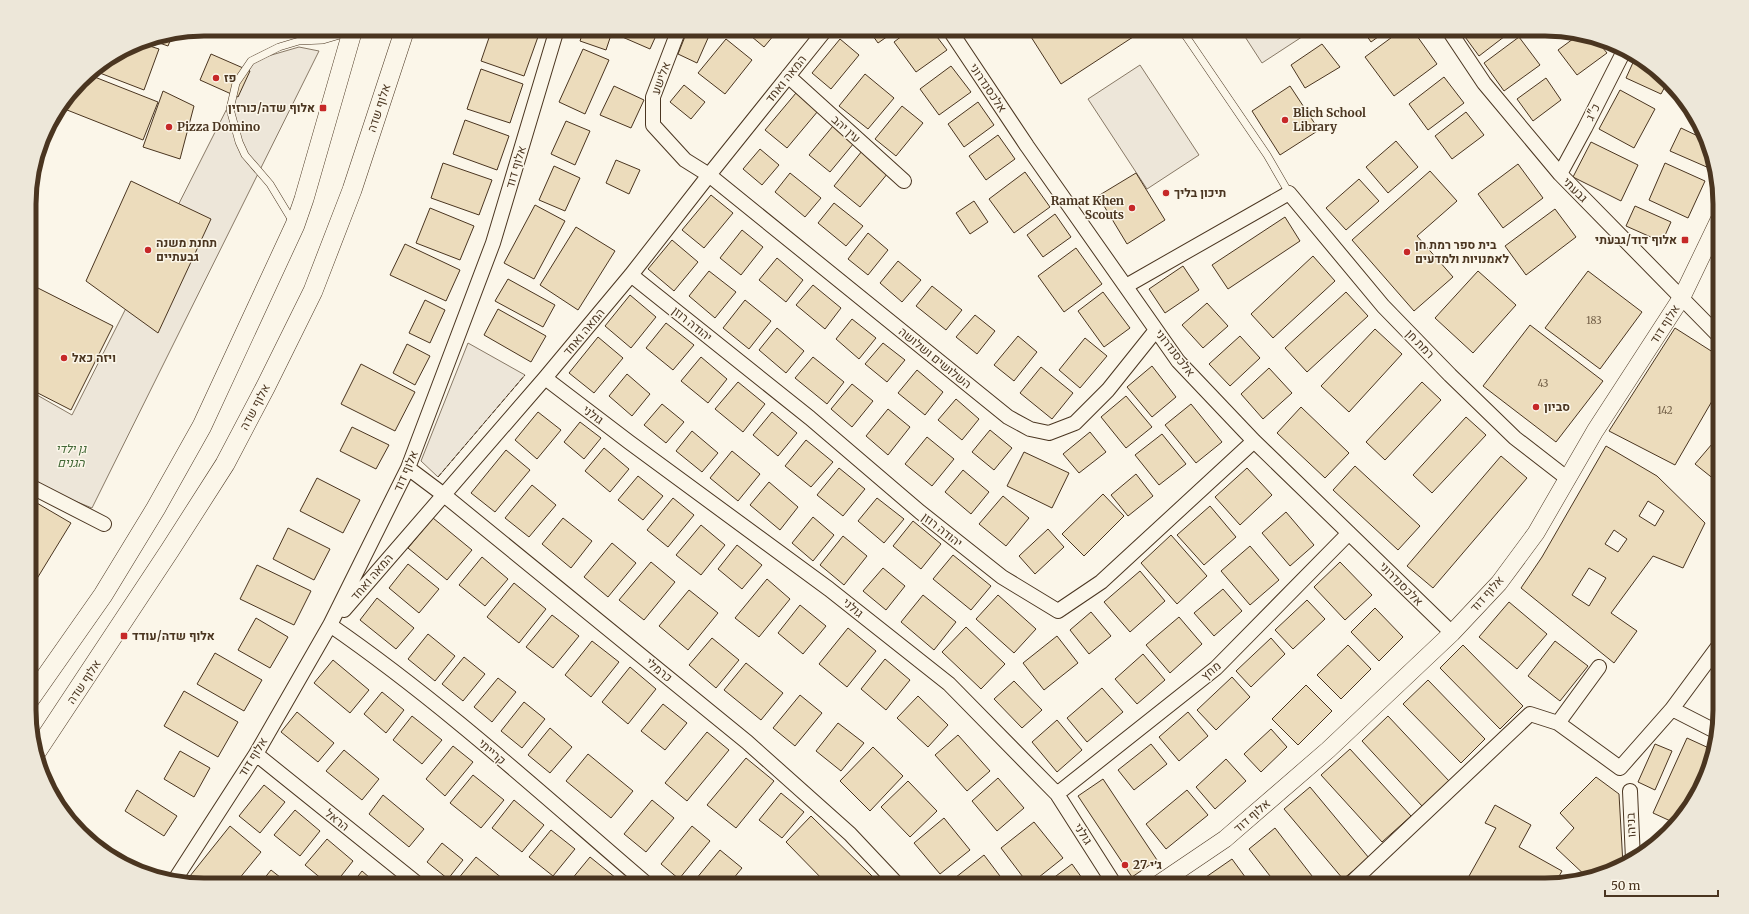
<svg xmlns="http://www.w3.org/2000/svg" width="1749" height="914" font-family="Merriweather,Heebo,serif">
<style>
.green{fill:#ede6d9;stroke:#887966}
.building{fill:#ecdcbc;stroke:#4a3520;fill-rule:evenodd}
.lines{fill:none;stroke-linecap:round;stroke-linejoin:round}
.service-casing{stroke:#4a3520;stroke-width:8}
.minor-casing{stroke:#4a3520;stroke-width:16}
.tertiary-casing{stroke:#4a3520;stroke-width:18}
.secondary-casing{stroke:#4a3520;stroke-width:20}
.service{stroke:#fbf6e9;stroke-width:7}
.minor{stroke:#fbf6e9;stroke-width:14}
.tertiary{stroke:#fbf6e9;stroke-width:17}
.secondary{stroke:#fbf6e9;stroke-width:19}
.fence{stroke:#4a3520;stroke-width:1;stroke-dasharray:5 2;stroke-linecap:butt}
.poi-dot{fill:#c62828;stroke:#fbf6e9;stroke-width:1.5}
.labels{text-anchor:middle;stroke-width:3;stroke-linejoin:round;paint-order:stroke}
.number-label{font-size:10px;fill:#725f47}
.poi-label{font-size:12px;font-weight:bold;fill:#4a3520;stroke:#fbf6e9;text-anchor:start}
.street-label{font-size:12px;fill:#4a3520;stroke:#fbf6e9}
.park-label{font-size:12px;font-style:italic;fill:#436837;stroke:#fbf6e9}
.rim{fill:none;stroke:#4a3520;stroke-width:5}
</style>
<rect width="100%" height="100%" fill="#fbf6e9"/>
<path class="green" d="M1240 29H1314L1262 63Z
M299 47 319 51 92 508 30 483V391L72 415 251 61Z
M1140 65 1199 155 1147 189 1088 99Z
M468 343 525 375 438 477 421 461Z"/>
<path class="building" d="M492 29H524L539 34 524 76 481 61Z
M584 29H613L606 50 580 41Z
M623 29H659L650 49 620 36Z
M688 29H712L697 63 678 54Z
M747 29H779L764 47 745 31Z
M868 29H898L878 43Z
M911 29H931L947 50 916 72 894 42Z
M1026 29H1128L1133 37 1061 84Z
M1362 29H1389L1371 42Z
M1403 29H1412L1437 64 1394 96 1365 57Z
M1461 29H1506L1509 33 1479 56 1460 30Z
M1548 30 1561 33 1554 38Z
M172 36 168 46 151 40Z
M1577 36 1598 42 1607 53 1577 75 1558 50Z
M1519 37 1540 65 1504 91 1484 63Z
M726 39 752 60 725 94 698 73Z
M840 39 859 55 831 89 812 73Z
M137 42 159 49 144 90 92 70Z
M1322 44 1340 67 1305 88 1291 65Z
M583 49 609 60 585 114 559 102Z
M211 54 250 71 238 97 200 80Z
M1636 56 1660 73 1668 81 1661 94 1626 78Z
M951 66 971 92 939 115 920 89Z
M481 69 523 84 510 123 467 109Z
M87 74 158 102 143 140 62 108Z
M865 74 894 98 868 129 839 106Z
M1444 77 1464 103 1428 130 1409 104Z
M1546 78 1561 100 1533 121 1517 99Z
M684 85 705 102 691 119 670 102Z
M614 86 644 100 631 128 600 115Z
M1290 86 1319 130 1280 155 1252 111Z
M1620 90 1655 109 1634 148 1599 129Z
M163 91 194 106 180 159 143 147Z
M796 93 818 111 787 148 765 130Z
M978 102 994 125 964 147 948 124Z
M902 106 923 123 896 156 875 139Z
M1466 112 1484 135 1452 159 1435 136Z
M465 120 509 136 497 170 453 154Z
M566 121 590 131 575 165 551 154Z
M833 126 854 143 830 172 809 155Z
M1681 128 1702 138 1711 162 1709 168 1670 151Z
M998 135 1015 159 986 180 969 156Z
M1396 141 1418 167 1388 193 1366 167Z
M1591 142 1638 165 1621 201 1573 177Z
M760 149 779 165 762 185 743 169Z
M862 151 888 173 860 207 834 186Z
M616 160 640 170 629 194 606 183Z
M443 163 492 180 479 215 431 198Z
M1665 163 1705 181 1688 218 1649 200Z
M1518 164 1543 198 1503 228 1478 194Z
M554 166 580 178 565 211 539 200Z
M1430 171 1457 201 1417 236 1453 277 1414 311 1352 240Z
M1025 172 1050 207 1014 233 989 199Z
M790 173 821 198 805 217 775 192Z
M1136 173 1165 220 1127 244 1098 196Z
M1359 179 1379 201 1346 230 1326 208Z
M131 181 211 219 158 333 86 281Z
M711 195 733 213 704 248 682 230Z
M974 201 988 222 970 234 956 213Z
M834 203 863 226 846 246 818 223Z
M535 205 565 221 534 279 504 263Z
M1635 206 1671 222 1662 242 1626 226Z
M430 208 474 226 460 260 416 243Z
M1555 209 1576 237 1526 275 1505 246Z
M1055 214 1071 237 1043 257 1027 235Z
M1285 217 1300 241 1228 289 1212 265Z
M576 227 615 251 578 310 540 285Z
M742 230 763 247 741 275 720 258Z
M868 233 888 250 868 275 848 259Z
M672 240 698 262 674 291 648 269Z
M405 244 460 270 446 301 390 275Z
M1076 248 1102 284 1064 312 1038 276Z
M1313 256 1335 281 1273 338 1251 314Z
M777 258 803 280 786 302 759 280Z
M898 261 921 280 902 302 880 283Z
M1183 266 1199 290 1165 313 1149 289Z
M709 271 736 292 715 318 689 296Z
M1478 271 1516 305 1473 353 1435 318Z
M1588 271 1642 312 1600 369 1545 328Z
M508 279 555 305 543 327 495 301Z
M30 284 113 326 71 410 30 389Z
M813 285 841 308 825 329 796 305Z
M932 286 962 310 946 330 916 306Z
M1103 292 1130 328 1104 347 1078 311Z
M1346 292 1368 316 1307 372 1285 348Z
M630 295 656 317 631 348 605 326Z
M1719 295V313L1712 310Z
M425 300 445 310 430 343 409 333Z
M745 300 771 321 749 349 723 328Z
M1207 303 1228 326 1203 348 1182 325Z
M498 309 546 336 531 362 484 335Z
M975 315 995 331 977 354 956 337Z
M852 319 876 338 859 359 836 339Z
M666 323 694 345 673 370 646 348Z
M1530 325 1603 381 1556 442 1483 386Z
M777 328 804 351 786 373 759 350Z
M1675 328 1719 356V389L1675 465 1609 431Z
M1375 329 1402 354 1349 412 1321 386Z
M1018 336 1037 352 1014 381 994 365Z
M1240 336 1260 358 1230 386 1209 364Z
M598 337 623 358 594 393 569 373Z
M1085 338 1107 356 1080 388 1059 370Z
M883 343 905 360 887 382 865 364Z
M407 344 430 356 415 385 393 373Z
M701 357 727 379 708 403 681 381Z
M813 357 844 382 827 404 795 378Z
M361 364 415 392 395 431 341 404Z
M1152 366 1176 397 1152 417 1127 387Z
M1041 367 1073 393 1052 419 1020 393Z
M1269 368 1292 393 1263 419 1241 394Z
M917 370 943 392 925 415 898 393Z
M627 374 650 394 632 416 609 396Z
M738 382 765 404 743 432 715 409Z
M1422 382 1441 400 1385 460 1366 442Z
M852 384 873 401 852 427 831 409Z
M1126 396 1152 427 1126 448 1101 417Z
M956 399 979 419 962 440 938 420Z
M662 404 684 422 666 443 644 425Z
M1191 404 1222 442 1196 463 1165 425Z
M1301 407 1349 453 1325 478 1277 433Z
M888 409 910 427 888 455 866 436Z
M538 412 561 430 537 459 515 440Z
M772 412 797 433 778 456 753 435Z
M1466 417 1486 435 1432 493 1413 475Z
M580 422 601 438 584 459 564 442Z
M352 427 389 445 376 469 340 451Z
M990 430 1012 448 994 470 972 452Z
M692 431 718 453 702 472 676 451Z
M1090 432 1106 452 1079 473 1063 454Z
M1162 434 1186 464 1159 485 1135 455Z
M927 437 954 459 932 486 905 464Z
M806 440 833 462 811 487 785 466Z
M1712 444 1719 451V476L1715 480 1695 464Z
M1606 446 1657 476 1705 523 1683 568 1653 556 1611 613 1637 631 1614 663 1521 588 1542 557ZM1648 501 1664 511 1655 526 1639 516ZM1614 530 1627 539 1618 552 1605 544ZM1589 568 1606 578 1589 606 1572 595Z
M604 448 629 469 610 492 585 471Z
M506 450 530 470 495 512 471 493Z
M732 451 760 474 738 501 710 478Z
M1024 452 1069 473 1052 508 1007 486Z
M1501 456 1527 478 1433 588 1407 566Z
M1355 466 1420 526 1398 550 1333 490Z
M839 468 865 489 843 516 817 495Z
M1247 468 1272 495 1240 525 1215 497Z
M963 470 989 492 971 514 945 492Z
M1136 474 1153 496 1128 516 1111 495Z
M638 476 663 496 643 520 618 500Z
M317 478 360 500 343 533 300 511Z
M769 482 798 507 780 530 750 505Z
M532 485 556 505 529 537 505 518Z
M1103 494 1124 516 1084 556 1062 534Z
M1003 496 1029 518 1006 546 979 524Z
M673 498 694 515 668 547 647 530Z
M877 498 904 519 884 543 858 521Z
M30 499 71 523 30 590Z
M1210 506 1236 537 1204 565 1177 535Z
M1286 512 1314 545 1290 566 1262 533Z
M813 517 834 535 813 561 792 543Z
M433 518 472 550 447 580 408 548Z
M563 518 592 541 571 568 542 544Z
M913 521 941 544 921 569 893 546Z
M701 525 725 545 701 575 676 555Z
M288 528 330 549 314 580 273 559Z
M1048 529 1064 547 1035 574 1019 556Z
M1171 535 1207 576 1177 604 1141 563Z
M843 536 867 556 844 585 820 565Z
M612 543 636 563 608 597 584 577Z
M737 545 762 565 742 589 718 569Z
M1250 546 1279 580 1250 605 1221 571Z
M953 555 991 586 971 610 933 579Z
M482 557 508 579 485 606 459 585Z
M651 562 675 582 644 620 619 600Z
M1340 562 1372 595 1345 620 1314 587Z
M408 564 439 589 419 613 389 588Z
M257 565 311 591 294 625 240 599Z
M883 568 905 586 886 610 863 591Z
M1140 571 1165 601 1130 632 1104 602Z
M767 579 790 599 759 637 735 618Z
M514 583 546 609 519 643 487 617Z
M1223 589 1242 611 1214 636 1194 613Z
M689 590 718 613 688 650 659 626Z
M923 595 956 622 934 650 901 622Z
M998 595 1036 629 1014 653 976 619Z
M377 598 414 628 396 649 360 620Z
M1307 600 1325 619 1293 649 1275 630Z
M1509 602 1547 634 1517 669 1479 637Z
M800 605 826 626 803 654 778 633Z
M1375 608 1403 637 1379 661 1351 632Z
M1091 612 1111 636 1089 654 1070 630Z
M552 615 579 636 553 668 526 647Z
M1179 617 1202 644 1170 673 1146 645Z
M256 618 288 637 270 668 238 650Z
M966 627 1005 664 981 689 942 652Z
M848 628 876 651 847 687 819 664Z
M428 634 455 656 435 681 408 659Z
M1057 636 1078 663 1044 690 1023 663Z
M712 638 739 660 716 688 689 665Z
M1271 638 1285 654 1251 687 1236 671Z
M592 641 619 662 591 697 565 675Z
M1555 641 1588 666 1560 701 1528 676Z
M1348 645 1371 669 1341 699 1317 675Z
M1463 645 1523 706 1500 729 1440 668Z
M215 653 262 680 244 711 197 684Z
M1143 654 1165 680 1137 704 1115 679Z
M464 657 485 674 463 701 442 684Z
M885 659 910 680 886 710 861 689Z
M333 660 369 690 350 713 314 683Z
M746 663 783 693 761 720 724 690Z
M630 667 656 689 628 724 602 702Z
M1232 677 1250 697 1216 730 1197 710Z
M498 678 516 692 492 722 474 707Z
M1428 680 1485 739 1461 763 1403 704Z
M1014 681 1042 710 1022 728 994 699Z
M1306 685 1332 711 1298 745 1272 719Z
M1102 688 1123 712 1087 742 1067 718Z
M184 691 238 722 218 757 164 726Z
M382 692 404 710 386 733 364 714Z
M800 695 822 713 795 746 773 728Z
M918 696 948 725 928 747 897 718Z
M524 702 545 719 522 748 501 731Z
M663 704 687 723 665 750 641 731Z
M297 712 334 743 318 762 281 732Z
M1188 712 1208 736 1179 761 1159 737Z
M412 716 442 740 422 764 393 740Z
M1388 716 1449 781 1422 806 1362 741Z
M1057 720 1082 750 1057 772 1032 742Z
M838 723 864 743 841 771 816 751Z
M550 728 572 747 550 773 528 755Z
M1271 729 1287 747 1261 772 1244 754Z
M707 732 729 750 687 801 665 783Z
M958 735 990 771 967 791 935 755Z
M1687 738 1711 749 1702 787 1677 824 1653 813Z
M1151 744 1167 764 1134 790 1118 770Z
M1655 744 1672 751 1655 790 1638 782Z
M453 746 473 762 445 796 426 779Z
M873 747 903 776 870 811 840 781Z
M1350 749 1411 816 1382 842 1321 775Z
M344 750 379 779 362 800 326 771Z
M180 751 210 768 194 797 164 779Z
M588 754 633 791 611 818 566 781Z
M746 758 774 781 736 828 707 805Z
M1226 759 1246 781 1215 809 1196 787Z
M473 775 504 800 481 828 450 803Z
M1596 777 1619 794 1623 865 1601 876 1588 878 1556 848 1574 828 1560 813Z
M998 778 1024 808 997 831 972 801Z
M1103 779 1157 860 1132 877 1078 796Z
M908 781 937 811 910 837 881 807Z
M264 785 285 802 260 833 239 816Z
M1310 787 1369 858 1343 879 1284 809Z
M137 790 177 816 164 836 125 811Z
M1187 790 1208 815 1166 849 1146 824Z
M781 793 804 812 782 838 759 820Z
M383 795 424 829 409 847 369 814Z
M514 800 544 825 522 852 492 828Z
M652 800 674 818 646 852 624 834Z
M1495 805 1531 825 1519 847 1562 871 1554 885H1464L1496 828 1485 823Z
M295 810 320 831 300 856 274 835Z
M811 816 872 876 863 885H828L786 842Z
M944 818 970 850 940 874 914 843Z
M1034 822 1063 858 1029 885 1001 848Z
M230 826 261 852 234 885H204L186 881Z
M692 826 710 841 679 879 661 864Z
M1275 828 1319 885H1277L1249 849Z
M551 830 575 849 553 876 529 857Z
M327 839 353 861 334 885H329L305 865Z
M442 843 463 860 448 879 427 862Z
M720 850 742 868 728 885H691Z
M984 855 1006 884 1004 885H946Z
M476 857 503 879 499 885H453Z
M590 857 616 878 611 885H567Z
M1232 859 1251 885H1211L1206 877Z
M1072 864 1087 885H1044Z
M271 870 290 885H259Z
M362 871 378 885H351Z
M747 876 757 885H739Z"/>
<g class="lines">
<g class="service-casing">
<path id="service" d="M1181 29 1267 155 1289 193
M293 222 270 184 245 155 239 142 230 109 236 83 251 61 279 47 299 41 323 40 350 32"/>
</g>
<g class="minor-casing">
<path id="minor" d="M679 29 653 97V125L685 160 709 175 1008 417 1030 429 1049 433 1075 423 1108 390 1156 330
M949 29 1027 146 1178 361 1254 441 1452 633
M1448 29 1484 83 1560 174 1719 336
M788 76 904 181
M1560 174 1585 128 1625 49
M631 275 810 418 920 512 1002 577 1058 611 1101 582 1254 441
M1126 286 1289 193 1383 306 1450 375 1515 438 1568 479
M545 378 629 442 829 589 949 684 1057 794 1115 885
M408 468 444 495 747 742 850 834 898 885
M30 486 104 524
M344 610 545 378 631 275 709 175 826 29
M330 625C443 703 544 796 648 885
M1672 709 1715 731
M1558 723 1620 768 1672 709 1720 644
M256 754 419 885
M1630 791 1633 860
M1057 794 1216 668 1349 533
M176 878 256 754 330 625 408 468 493 243 557 29
M1349 885 1530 714 1558 723 1599 667"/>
</g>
<g class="tertiary-casing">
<path id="tertiary" d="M1157 885 1225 839 1328 750 1452 633 1499 583 1536 533 1595 431 1682 297 1719 220"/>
</g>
<g class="secondary-casing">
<path id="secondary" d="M30 699 103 595 156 508 202 426 295 225 304 199 353 29
M37 751 170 550 225 464 266 386 313 291 352 190 405 29"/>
</g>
<use href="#service" class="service"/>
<use href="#minor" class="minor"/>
<use href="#tertiary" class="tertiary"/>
<use href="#secondary" class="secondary"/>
<path class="fence" d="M438 477 525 375"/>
</g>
<g class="poi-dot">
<circle cx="216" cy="78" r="4"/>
<rect x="319" y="104" width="8" height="8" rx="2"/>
<circle cx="1285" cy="120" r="4"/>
<circle cx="169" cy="127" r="4"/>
<circle cx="1166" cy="193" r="4"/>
<circle cx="1132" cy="208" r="4"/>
<rect x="1681" y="236" width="8" height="8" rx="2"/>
<circle cx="148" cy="250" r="4"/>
<circle cx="1407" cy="252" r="4"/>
<circle cx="64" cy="358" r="4"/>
<circle cx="1536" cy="407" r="4"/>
<rect x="120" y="632" width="8" height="8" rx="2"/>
<circle cx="1125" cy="865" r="4"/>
</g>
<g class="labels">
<g class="number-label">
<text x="1594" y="324">183</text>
<text x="1543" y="387">43</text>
<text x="1665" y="414">142</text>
</g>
<g class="poi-label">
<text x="224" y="82">פז</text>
<text x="315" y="112" text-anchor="end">אלוף שדה/כורזין</text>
<text x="1293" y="117">Blich School<tspan x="1293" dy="14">Library</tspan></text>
<text x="177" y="131">Pizza Domino</text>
<text x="1174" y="197">תיכון בליך</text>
<text x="1124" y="205" text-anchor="end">Ramat Khen<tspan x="1124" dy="14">Scouts</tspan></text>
<text x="1677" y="244" text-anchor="end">אלוף דוד/גבעתי</text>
<text x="156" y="247">תחנת משנה<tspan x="156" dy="14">גבעתיים</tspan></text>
<text x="1415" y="249">בית ספר רמת חן<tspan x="1415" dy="14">לאמנויות ולמדעים</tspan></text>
<text x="72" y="362">ויזה כאל</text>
<text x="1544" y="411">סביון</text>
<text x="132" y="640">אלוף שדה/עודד</text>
<text x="1133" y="869">ג׳י 27</text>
</g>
<g class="street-label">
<text transform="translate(661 78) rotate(-70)" y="4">אלישע</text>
<text transform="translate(786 79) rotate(-51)" y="4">המאה ואחד</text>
<text transform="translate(988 88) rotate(56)" y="4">אלכסנדרוני</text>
<text transform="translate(379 108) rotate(-72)" y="4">אלוף שדה</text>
<text transform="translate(1593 112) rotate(-64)" y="4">כ"ג</text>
<text transform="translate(846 129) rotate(42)" y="4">עין יהב</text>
<text transform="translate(516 167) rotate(-73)" y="4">אלוף דוד</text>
<text transform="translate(1575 190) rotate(45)" y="4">גבעתי</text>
<text transform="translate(692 324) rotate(39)" y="4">יהודה רוזן</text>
<text transform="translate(1665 324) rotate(-57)" y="4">אלוף דוד</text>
<text transform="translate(584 332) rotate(-50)" y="4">המאה ואחד</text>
<text transform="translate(1420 344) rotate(46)" y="4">רמת חן</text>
<text transform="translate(1175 353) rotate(52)" y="4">אלכסנדרוני</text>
<text transform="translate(935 358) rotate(39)" y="4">השלושים ושלושה</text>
<text transform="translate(255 407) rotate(-62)" y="4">אלוף שדה</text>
<text transform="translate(593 415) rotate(37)" y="4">גולני</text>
<text transform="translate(406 471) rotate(-66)" y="4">אלוף דוד</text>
<text transform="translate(942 530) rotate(38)" y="4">יהודה רוזן</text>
<text transform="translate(372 577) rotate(-49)" y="4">המאה ואחד</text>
<text transform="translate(1401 584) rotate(45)" y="4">אלכסנדרוני</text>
<text transform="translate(1487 594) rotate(-48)" y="4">אלוף דוד</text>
<text transform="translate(853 608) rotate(39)" y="4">גולני</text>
<text transform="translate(659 670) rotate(39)" y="4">כרמלי</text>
<text transform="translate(1211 671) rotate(-40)" y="4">מחץ</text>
<text transform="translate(84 682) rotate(-56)" y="4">אלוף שדה</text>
<text transform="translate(492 752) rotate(41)" y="4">קרייתי</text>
<text transform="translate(253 757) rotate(-58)" y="4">אלוף דוד</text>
<text transform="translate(1252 816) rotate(-41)" y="4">אלוף דוד</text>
<text transform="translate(337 820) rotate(39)" y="4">הראל</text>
<text transform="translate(1631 825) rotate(-93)" y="4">בניהו</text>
<text transform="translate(1083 834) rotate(57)" y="4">גולני</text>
</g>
<g class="park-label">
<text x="71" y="453">גן ילדי<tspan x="71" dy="14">הגנים</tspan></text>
</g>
</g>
<path d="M0 0H1749V914H0ZM204 36H1545A168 168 0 0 1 1713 204V710A168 168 0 0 1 1545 878H204A168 168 0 0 1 36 710V204A168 168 0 0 1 204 36Z" fill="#ede7d9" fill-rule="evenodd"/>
<path class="rim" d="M204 36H1545A168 168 0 0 1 1713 204V710A168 168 0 0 1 1545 878H204A168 168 0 0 1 36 710V204A168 168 0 0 1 204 36Z"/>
<path d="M1605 890v6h113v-6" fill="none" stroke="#4a3520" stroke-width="2"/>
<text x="1611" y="890" font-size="12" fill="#4a3520" stroke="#fbf6e9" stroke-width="3" paint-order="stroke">50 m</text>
</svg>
